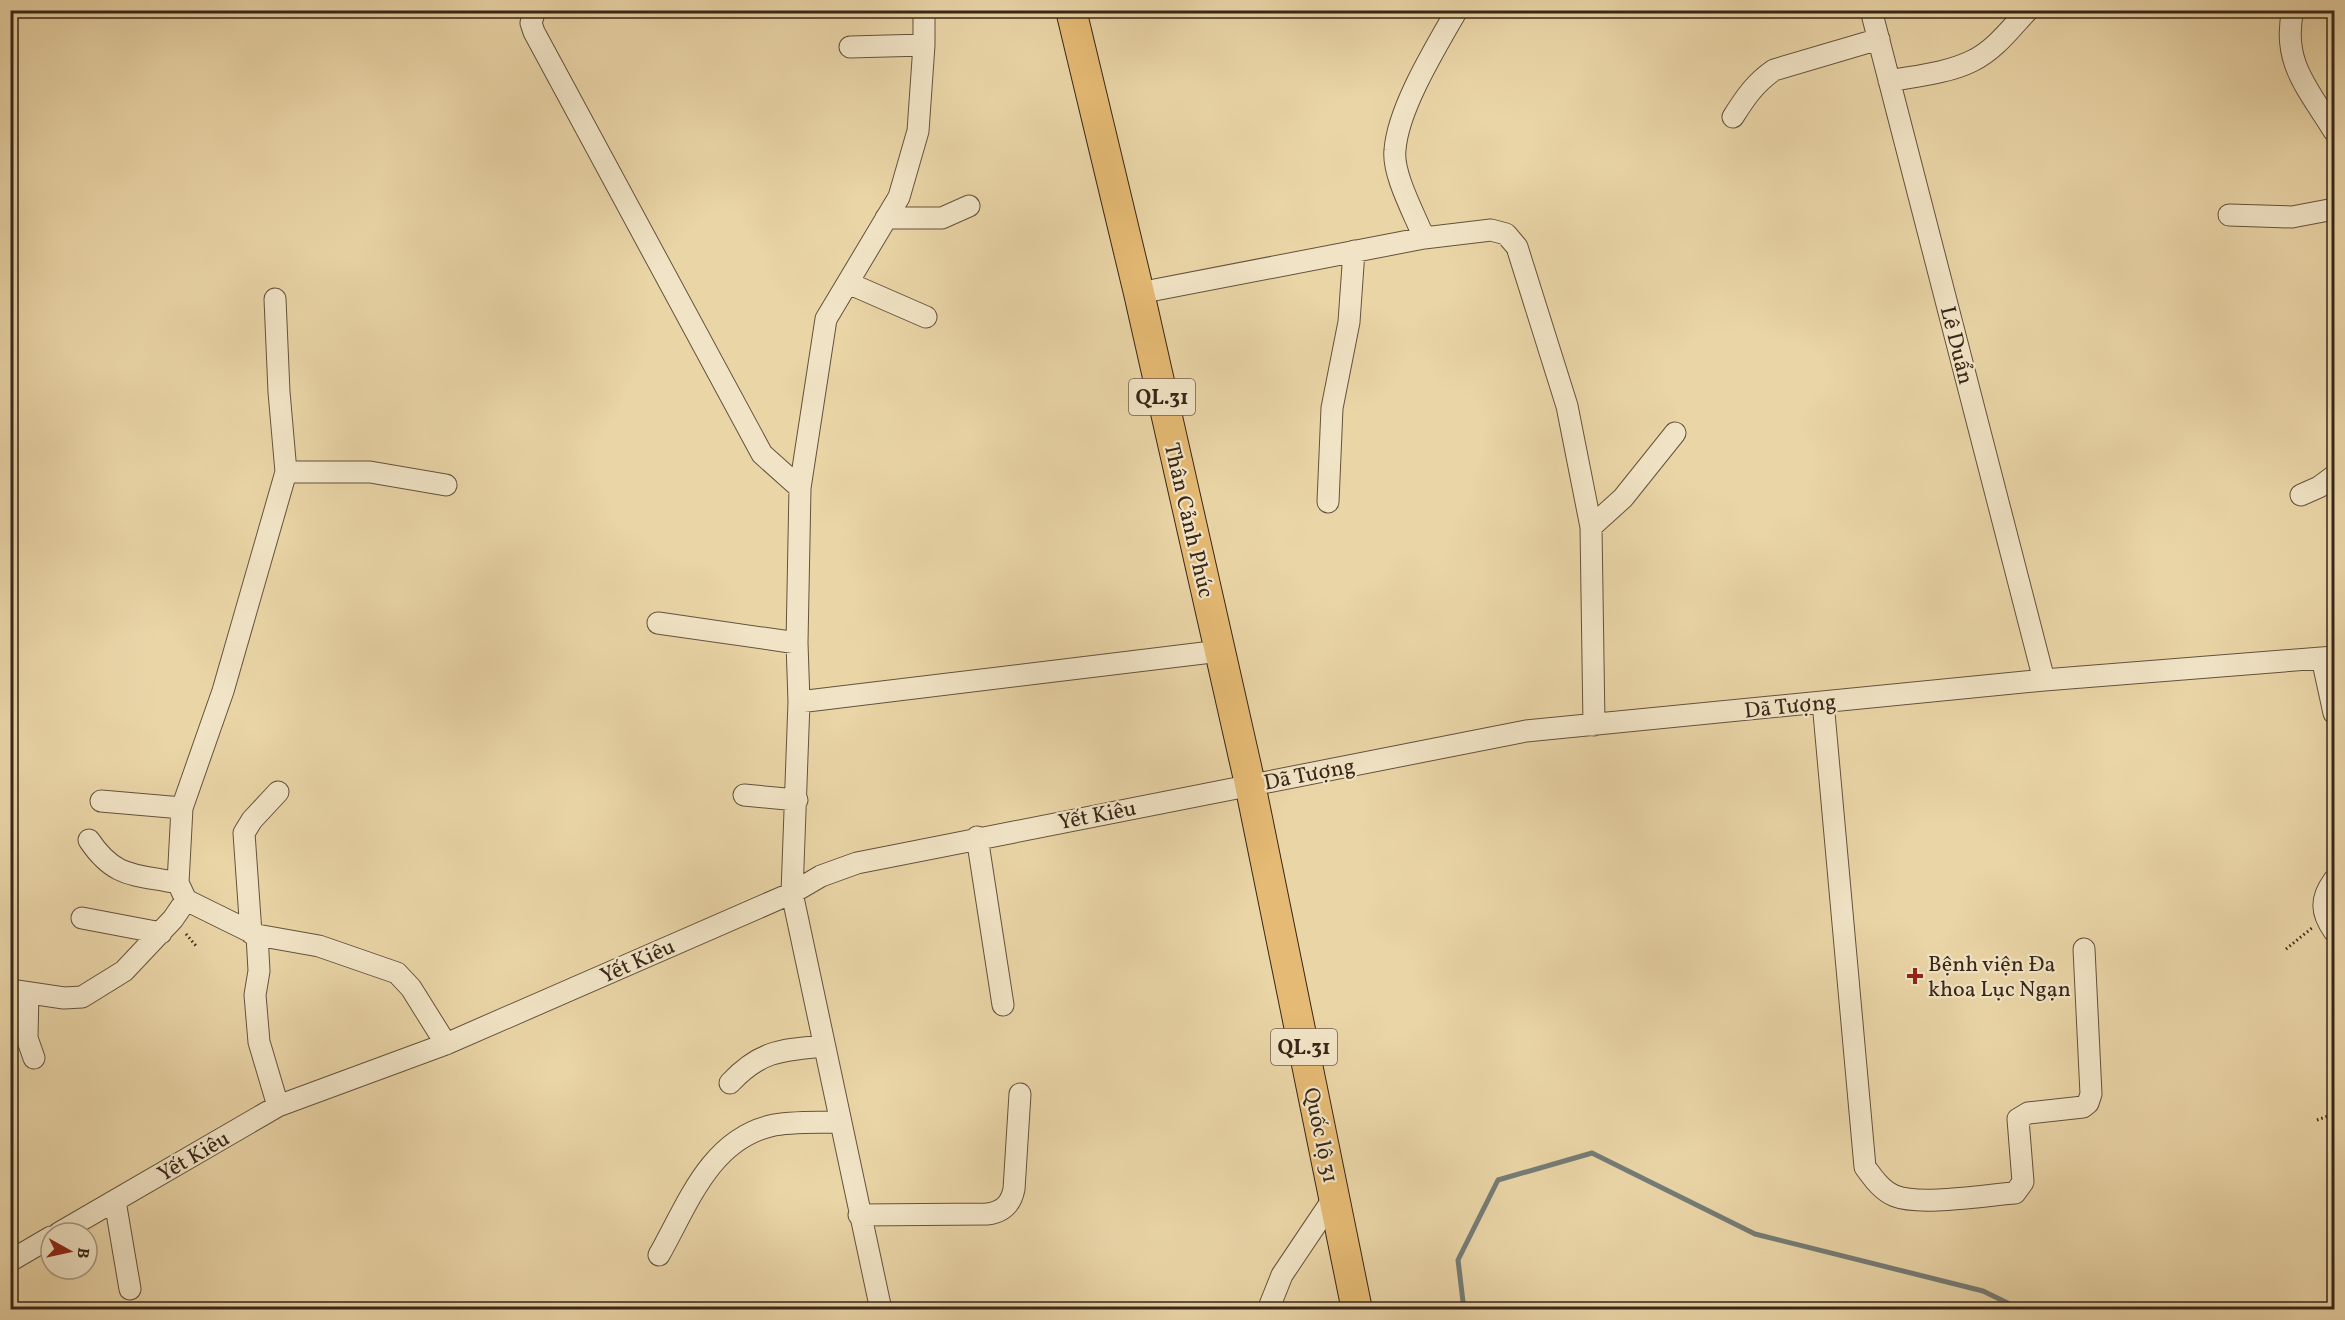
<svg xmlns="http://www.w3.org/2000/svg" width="2345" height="1320" font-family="Vollkorn,serif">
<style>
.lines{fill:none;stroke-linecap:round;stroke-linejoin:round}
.stream{stroke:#757c76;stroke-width:5}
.minor-casing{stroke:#64523c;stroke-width:23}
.highway-casing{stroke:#382618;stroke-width:32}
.path{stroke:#382618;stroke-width:3;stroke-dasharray:1.5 3;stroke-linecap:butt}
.minor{stroke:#f1e4c6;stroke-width:21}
.highway{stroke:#e5ba74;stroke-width:30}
.poi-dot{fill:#8f2418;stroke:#f1e4c6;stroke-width:2}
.labels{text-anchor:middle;stroke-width:4.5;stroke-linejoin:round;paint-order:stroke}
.shield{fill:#f1e4c6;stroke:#705f4c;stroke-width:1.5}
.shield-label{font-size:21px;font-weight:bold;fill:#382618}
.street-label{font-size:22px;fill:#382618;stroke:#f1e4c6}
.poi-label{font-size:22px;fill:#382618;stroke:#f1e4c6;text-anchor:start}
</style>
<rect width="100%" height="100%" fill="#ead5a7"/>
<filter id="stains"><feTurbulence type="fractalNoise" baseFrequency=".00333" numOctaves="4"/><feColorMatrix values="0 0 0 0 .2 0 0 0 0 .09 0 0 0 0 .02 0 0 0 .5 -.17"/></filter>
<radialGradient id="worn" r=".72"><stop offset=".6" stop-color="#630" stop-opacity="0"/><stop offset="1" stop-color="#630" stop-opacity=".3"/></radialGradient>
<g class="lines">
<path class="stream" d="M1464 1310 1458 1260 1498 1180 1592 1153 1755 1234 1983 1291 2022 1310"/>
<g class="minor-casing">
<path id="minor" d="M535 10 531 23 534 32 762 454 800 488
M1871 10 2044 680
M2293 10C2281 62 2309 90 2334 131
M850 47 924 45
M1889 81C1916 76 1948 73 1972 61 1995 50 2011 28 2028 10
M1733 117C1745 98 1755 83 1774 70L1879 39
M2229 215 2292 217 2334 209
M886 218H942L969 206
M1424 238C1415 215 1392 174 1395 150 1398 108 1436 47 1457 10
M848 283 926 317
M1139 293 1424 238 1491 230 1506 234 1517 247 1567 406 1591 527 1594 725
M275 299 279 392 286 472 223 691 182 808 178 883 186 900 257 935 319 946 397 973 411 988 446 1044
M286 472H370L446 485
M2301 495 2319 487 2334 476
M1328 502 1332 408 1349 322 1354 251
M1591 527 1623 498 1675 433
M658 623 797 643
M2322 658 2334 713
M799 702 1220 651
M1823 702 1865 1167C1873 1178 1882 1191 1895 1196 1920 1206 1986 1195 2015 1193L2023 1182 2018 1119 2028 1113 2083 1107 2088 1103 2091 1094 2084 949
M744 795 797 800
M101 801 182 808
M977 837 1003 1005
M89 840C115 879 135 874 178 883
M2334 880C2320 899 2321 913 2334 931
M82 918 161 933
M251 933 244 833 252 820 278 792
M257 935 259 971 255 995 259 1042 278 1106
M10 990 64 998 82 997 124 971 173 919 186 900
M28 993 27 1038 34 1058
M730 1083C761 1050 782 1050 824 1046
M115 1201 130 1289
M859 1215 987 1214C1003 1212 1011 1204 1014 1189L1020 1094
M59 1233 278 1106 446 1044 792 893 821 876 857 863 1526 731 2044 680 2334 657
M659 1255C687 1206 709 1141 770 1126 792 1121 818 1123 840 1122
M10 1261 51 1237
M881 1310 792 893 799 702 797 643 800 488 826 319 899 197 918 131 924 45V10
M1268 1310 1282 1275 1335 1196"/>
</g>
<g class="highway-casing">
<path id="highway" d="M1071 10 1139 293 1250 784 1357 1310"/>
</g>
<path class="path" d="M186 934 197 947
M2286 949 2312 928
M2317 1120 2334 1114"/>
<use href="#minor" class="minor"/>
<use href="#highway" class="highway"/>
</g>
<path class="poi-dot" d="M1912 967h6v6h6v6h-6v6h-6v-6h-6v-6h6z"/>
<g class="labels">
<g class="shield">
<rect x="1129" y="379" width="66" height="36" rx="4.5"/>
<rect x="1271" y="1029" width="66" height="36" rx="4.5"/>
</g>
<g class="shield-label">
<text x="1162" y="404">QL.31</text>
<text x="1304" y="1054">QL.31</text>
</g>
<g class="street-label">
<text transform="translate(1958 345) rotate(76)" y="8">Lê Duẩn</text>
<text transform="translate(1190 520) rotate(77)" y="8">Thân Cảnh Phúc</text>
<text transform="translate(1790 705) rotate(-6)" y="8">Dã Tượng</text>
<text transform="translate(1309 773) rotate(-11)" y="8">Dã Tượng</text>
<text transform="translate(1097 814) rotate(-11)" y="8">Yết Kiêu</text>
<text transform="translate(637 960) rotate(-24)" y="8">Yết Kiêu</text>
<text transform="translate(1322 1135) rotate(78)" y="8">Quốc lộ 31</text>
<text transform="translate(193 1155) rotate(-30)" y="8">Yết Kiêu</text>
</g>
<g class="poi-label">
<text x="1928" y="971">Bệnh viện Đa<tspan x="1928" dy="25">khoa Lục Ngạn</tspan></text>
</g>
</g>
<rect width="2345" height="1320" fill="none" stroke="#ead5a7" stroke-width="36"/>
<rect x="12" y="12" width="2321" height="1296" fill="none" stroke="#382618" stroke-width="3"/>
<rect x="18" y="18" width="2309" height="1284" fill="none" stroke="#382618" stroke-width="1.5"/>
<g transform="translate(69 1251) rotate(98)"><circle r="28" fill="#f1e4c6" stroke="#a79880" stroke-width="1.5"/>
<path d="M0-4.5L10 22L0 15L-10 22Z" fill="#8f2418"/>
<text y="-9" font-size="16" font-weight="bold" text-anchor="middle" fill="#382618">B</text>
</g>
<rect width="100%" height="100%" filter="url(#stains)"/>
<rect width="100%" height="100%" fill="url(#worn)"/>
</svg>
